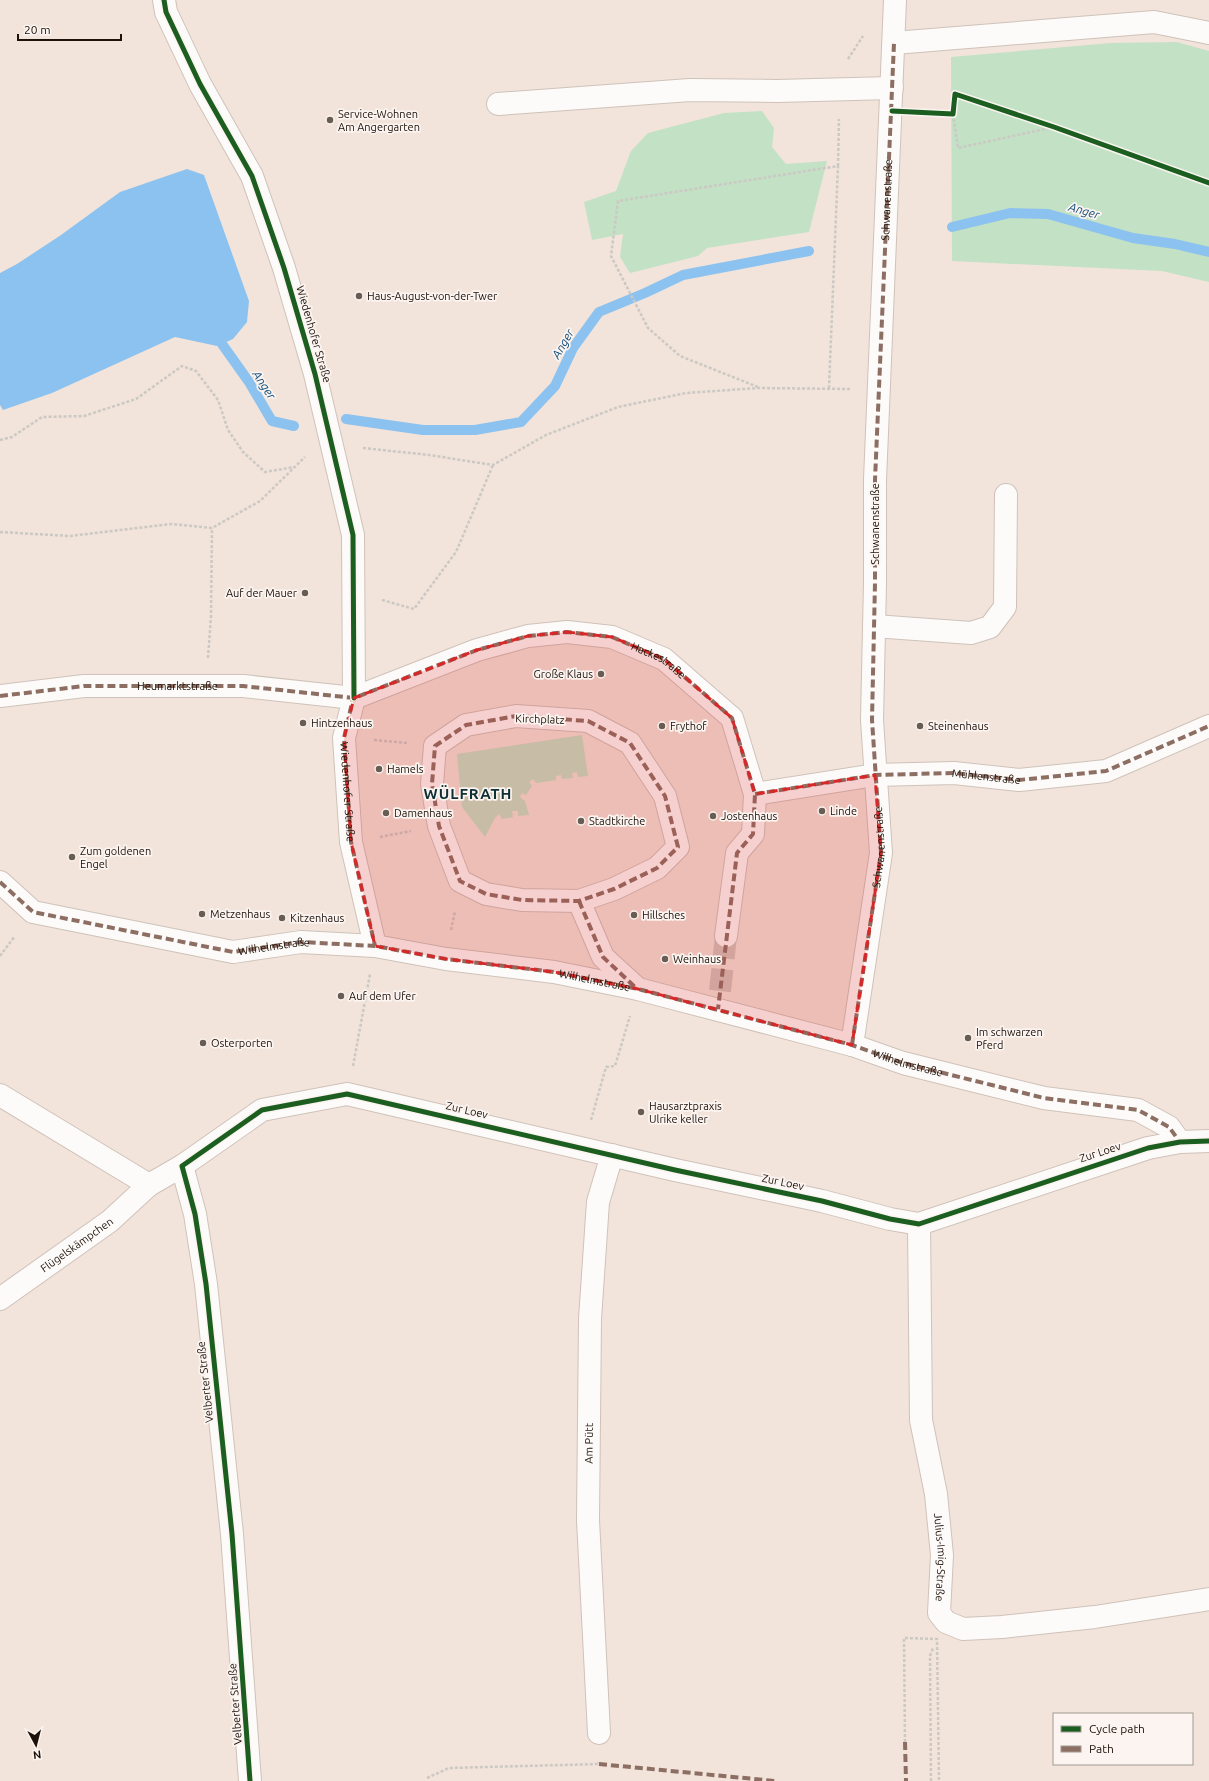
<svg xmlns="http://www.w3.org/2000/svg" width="1209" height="1781" font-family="Ubuntu,sans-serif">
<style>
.green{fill:#c3e1c5}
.water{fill:#8cc2ef}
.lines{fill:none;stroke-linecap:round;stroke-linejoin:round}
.stream{stroke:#8cc2ef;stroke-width:10}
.minor-tunnel{stroke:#d2c4bb;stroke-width:22;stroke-dasharray:22 11;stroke-linecap:butt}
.minor-casing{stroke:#cfc2ba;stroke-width:24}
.path{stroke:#ccc8c4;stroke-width:2.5;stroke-dasharray:3 2;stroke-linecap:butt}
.minor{stroke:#fdfbf9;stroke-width:22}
.path-bridge{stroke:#ccc8c4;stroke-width:2.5;stroke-dasharray:3 2;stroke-linecap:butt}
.quiet{stroke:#8d6e63;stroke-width:4;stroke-dasharray:8 4;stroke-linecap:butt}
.cycleway-casing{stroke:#fbf4f0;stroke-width:8}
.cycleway{stroke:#1b5e20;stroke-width:5}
.marked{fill:#d62828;fill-opacity:0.2;stroke:#d62828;stroke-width:3;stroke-dasharray:8 5;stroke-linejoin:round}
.poi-dot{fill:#685c53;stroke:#fbf4f0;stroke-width:1.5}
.labels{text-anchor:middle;stroke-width:3.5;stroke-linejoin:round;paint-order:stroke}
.poi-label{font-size:11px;fill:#1d120a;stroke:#fbf4f0;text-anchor:start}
.street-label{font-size:11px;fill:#1d120a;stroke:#fbf4f0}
.water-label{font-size:12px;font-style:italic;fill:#124e7b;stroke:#fbf4f0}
.district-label{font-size:15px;font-weight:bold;letter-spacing:1px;fill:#0e3035;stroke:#fbf4f0}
</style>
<rect width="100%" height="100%" fill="#f2e4da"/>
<path class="green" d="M1177 42 1209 51V282L1162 271 952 261 951 57 1111 43Z
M762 111 774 128 772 147 786 164 827 161 809 232 707 248 698 256 630 273 620 257 623 234 592 240 584 202 616 191 631 151 648 133 724 113Z
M582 735 588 776 578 777 577 772 572 773 573 778 562 779 561 775 556 776V780L536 783 533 779 529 782 532 786 526 795 522 793 520 797 525 801 529 815 518 816V811H512L513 817 502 819 499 814 495 818 485 837 462 807 457 754Z"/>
<path class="water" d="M187 169 204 175 249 301 247 322 233 339 217 346 175 337 52 393 3 410 0 405V273L17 264 61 235 120 192Z"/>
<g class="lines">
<path class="stream" d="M952 227 1010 213 1048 214 1133 238 1175 244 1209 252
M222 344 249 382 272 421 294 426
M346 419 423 430H475L521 422 555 386 573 348 599 312 645 293 683 275 809 251"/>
<path class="minor-tunnel" d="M720 991 726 936"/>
<g class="minor-casing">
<g id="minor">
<path id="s1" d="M164 0 166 12 200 84 252 176 284 268 315 374 353 535 354 698 344 738 351 842 375 946"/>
<path d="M894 43 1154 22 1209 33"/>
<path d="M498 104 690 90 777 91 892 88"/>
<path d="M874 626 971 633 990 627 1005 607 1006 495"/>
<path id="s2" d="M0 696 84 686H243L354 698 477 650 528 636 567 632 612 637 664 659 732 718 755 794 753 834 737 853 726 936"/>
<path d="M516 716 588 721 630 743 665 796 678 847 657 868 614 889 579 901 522 900 486 894 460 881 439 826 432 784 435 746 466 725Z"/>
<path id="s3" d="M755 794 875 775 954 773 1019 780 1106 771 1209 726"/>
<path d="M0 882 33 912 233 952 301 942 375 946 446 959 554 972 638 989 852 1045 903 1063 1044 1098 1138 1110 1169 1127 1180 1142"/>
<path d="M579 901 603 957 638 989"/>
<path id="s4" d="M852 1045 881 853 872 720 875 583V480L895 0"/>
<path d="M0 1095 149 1185"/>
<path id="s5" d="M919 1224 921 1420 936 1494 942 1555 939 1613 946 1622 963 1629 1002 1627 1095 1617 1209 1599"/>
<path id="s6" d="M0 1299 110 1221 149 1185 182 1166"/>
<path id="s7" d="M599 1733 588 1520 590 1319 598 1202 612 1155"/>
<path d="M250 1781 232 1534 206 1284 195 1214 182 1166 262 1110 347 1094 675 1170 822 1201 890 1219 919 1224 1148 1148 1180 1142 1209 1141"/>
</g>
</g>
<path class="path" d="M848 59 863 36
M953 114 958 148 1054 127
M838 166 839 119
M758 387 680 356 648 328 611 256 618 201 838 166 829 388
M0 440 12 437 42 417 84 416 136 399 182 366 196 371 218 400 228 430 243 452 265 472 295 467
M363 448 429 455 493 465 546 435 618 407 686 393 758 388 850 389
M0 532 70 536 171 524 212 528 260 501 305 457
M382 600 414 609 456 552 493 465
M208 658 211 616 212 528
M374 740 407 743
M380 837 411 831
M451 930 455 911
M0 956 15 936
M353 1066 370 974
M591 1120 606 1067 615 1066 630 1016
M427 1778 449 1768 599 1764V1762
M931 1781 930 1656 933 1648"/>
<use href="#minor" class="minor"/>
<path class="path-bridge" d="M905 1742 904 1638 937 1639 939 1781"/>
<g class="quiet">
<path d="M354 694 344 738 351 842 375 946"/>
<path d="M0 696 84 686H243L354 698 477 650 528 636 567 632 612 637 664 659 732 718 755 794 753 834 737 853 718 1009"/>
<path d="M516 716 588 721 630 743 665 796 678 847 657 868 614 889 579 901 522 900 486 894 460 881 439 826 432 784 435 746 466 725Z"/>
<path d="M755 794 875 775 954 773 1019 780 1106 771 1209 726"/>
<path id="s8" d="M0 882 33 912 233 952 301 942 375 946 446 959 554 972 638 989 852 1045 903 1063 1044 1098 1138 1110 1169 1127 1180 1142"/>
<path d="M579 901 603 957 637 989"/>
<path d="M852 1045 881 853 872 720 875 583V480L894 43"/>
<path d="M905 1742 906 1781"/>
<path d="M599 1764 775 1781"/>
</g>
<g class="cycleway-casing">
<path id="cycleway" d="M164 0 166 12 200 84 252 176 284 268 315 374 353 535 354 698
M892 111 953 114 955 94 1054 127 1209 183
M250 1781 232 1534 206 1284 195 1214 182 1166 262 1110 347 1094 675 1170 822 1201 890 1219 919 1224 1148 1148 1180 1142 1209 1141"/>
</g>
<use href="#cycleway" class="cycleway"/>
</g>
<path class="marked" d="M567 632 612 637 664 659 732 718 755 794 875 775 881 853 852 1045 638 989 554 972 446 959 375 946 351 842 344 738 354 698 477 650 528 636Z"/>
<g class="poi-dot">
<circle cx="330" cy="120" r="4"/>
<circle cx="359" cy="296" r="4"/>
<circle cx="305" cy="593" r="4"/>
<circle cx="601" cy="674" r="4"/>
<circle cx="303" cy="723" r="4"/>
<circle cx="662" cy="726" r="4"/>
<circle cx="920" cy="726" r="4"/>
<circle cx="379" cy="769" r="4"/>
<circle cx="822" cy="811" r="4"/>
<circle cx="386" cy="813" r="4"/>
<circle cx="713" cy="816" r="4"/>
<circle cx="581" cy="821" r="4"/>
<circle cx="72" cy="857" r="4"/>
<circle cx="202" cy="914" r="4"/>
<circle cx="634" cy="915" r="4"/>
<circle cx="282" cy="918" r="4"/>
<circle cx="665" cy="959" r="4"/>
<circle cx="341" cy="996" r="4"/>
<circle cx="968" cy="1038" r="4"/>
<circle cx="203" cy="1043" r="4"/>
<circle cx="641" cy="1112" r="4"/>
</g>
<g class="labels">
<g class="poi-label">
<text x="338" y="118">Service-Wohnen<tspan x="338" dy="13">Am Angergarten</tspan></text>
<text x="367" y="300">Haus-August-von-der-Twer</text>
<text x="297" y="597" text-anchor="end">Auf der Mauer</text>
<text x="593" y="678" text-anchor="end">Große Klaus</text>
<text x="311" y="727">Hintzenhaus</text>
<text x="670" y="730">Frythof</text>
<text x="928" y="730">Steinenhaus</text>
<text x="387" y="773">Hamels</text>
<text x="830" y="815">Linde</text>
<text x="394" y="817">Damenhaus</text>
<text x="721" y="820">Jostenhaus</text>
<text x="589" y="825">Stadtkirche</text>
<text x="80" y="855">Zum goldenen<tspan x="80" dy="13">Engel</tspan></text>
<text x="210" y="918">Metzenhaus</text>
<text x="642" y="919">Hillsches</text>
<text x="290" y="922">Kitzenhaus</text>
<text x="673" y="963">Weinhaus</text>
<text x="349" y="1000">Auf dem Ufer</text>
<text x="976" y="1036">Im schwarzen<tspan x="976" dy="13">Pferd</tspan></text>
<text x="211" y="1047">Osterporten</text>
<text x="649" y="1110">Hausarztpraxis<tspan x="649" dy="13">Ulrike keller</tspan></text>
</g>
<g class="street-label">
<text dy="4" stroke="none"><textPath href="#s4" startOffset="848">Schwanenstraße</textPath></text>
<text transform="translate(314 334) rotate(74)" y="4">Wiedenhofer Straße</text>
<text transform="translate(875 524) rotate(-90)" y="4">Schwanenstraße</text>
<text dy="4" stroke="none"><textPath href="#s2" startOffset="677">Hackestraße</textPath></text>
<text dy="4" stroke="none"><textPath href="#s2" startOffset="178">Heumarktstraße</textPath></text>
<text transform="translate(540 719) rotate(2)" y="4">Kirchplatz</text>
<text dy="4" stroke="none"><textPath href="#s3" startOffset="233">Mühlenstraße</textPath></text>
<text dy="4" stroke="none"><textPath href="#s1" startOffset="829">Wiedenhofer Straße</textPath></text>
<text dy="4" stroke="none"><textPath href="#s4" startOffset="200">Schwanenstraße</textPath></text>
<text dy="4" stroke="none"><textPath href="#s8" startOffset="290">Wilhelmstraße</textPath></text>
<text dy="4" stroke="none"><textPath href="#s8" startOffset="614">Wilhelmstraße</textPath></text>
<text dy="4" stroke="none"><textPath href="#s8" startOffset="938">Wilhelmstraße</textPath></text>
<text transform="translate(467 1110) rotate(13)" y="4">Zur Loev</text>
<text transform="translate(1100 1152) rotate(-18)" y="4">Zur Loev</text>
<text transform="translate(783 1182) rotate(12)" y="4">Zur Loev</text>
<text dy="4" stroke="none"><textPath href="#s6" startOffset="94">Flügelskämpchen</textPath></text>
<text transform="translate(205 1382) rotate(-96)" y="4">Velberter Straße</text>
<text dy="4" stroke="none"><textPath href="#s7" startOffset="290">Am Pütt</textPath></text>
<text dy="4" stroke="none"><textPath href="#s5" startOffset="335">Julius-Imig-Straße</textPath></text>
<text transform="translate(235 1704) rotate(-94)" y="4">Velberter Straße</text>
</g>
<g class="water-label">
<text transform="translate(1084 211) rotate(16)" y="4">Anger</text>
<text transform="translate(563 344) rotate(-60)" y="4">Anger</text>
<text transform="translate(264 385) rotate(57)" y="4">Anger</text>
</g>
<g class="district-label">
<text x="468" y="799">WÜLFRATH</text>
</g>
</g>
<rect x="1053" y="1713" width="140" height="52" fill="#fbf4f0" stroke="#a29a94"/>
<rect x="1061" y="1726" width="20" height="6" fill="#1b5e20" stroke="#a29a94"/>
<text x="1089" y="1733" font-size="12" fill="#1d120a">Cycle path</text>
<rect x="1061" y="1746" width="20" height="6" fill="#8d6e63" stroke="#a29a94"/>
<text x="1089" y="1753" font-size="12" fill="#1d120a">Path</text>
<g transform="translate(36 1745) rotate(173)" stroke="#fbf4f0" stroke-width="3" paint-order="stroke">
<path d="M0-3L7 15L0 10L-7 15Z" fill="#1d120a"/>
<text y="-6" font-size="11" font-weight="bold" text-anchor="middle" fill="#1d120a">N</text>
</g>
<path d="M18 34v6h103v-6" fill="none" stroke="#1d120a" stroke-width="2"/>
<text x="24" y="34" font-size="12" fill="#1d120a" stroke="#fbf4f0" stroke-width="3" paint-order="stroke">20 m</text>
</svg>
